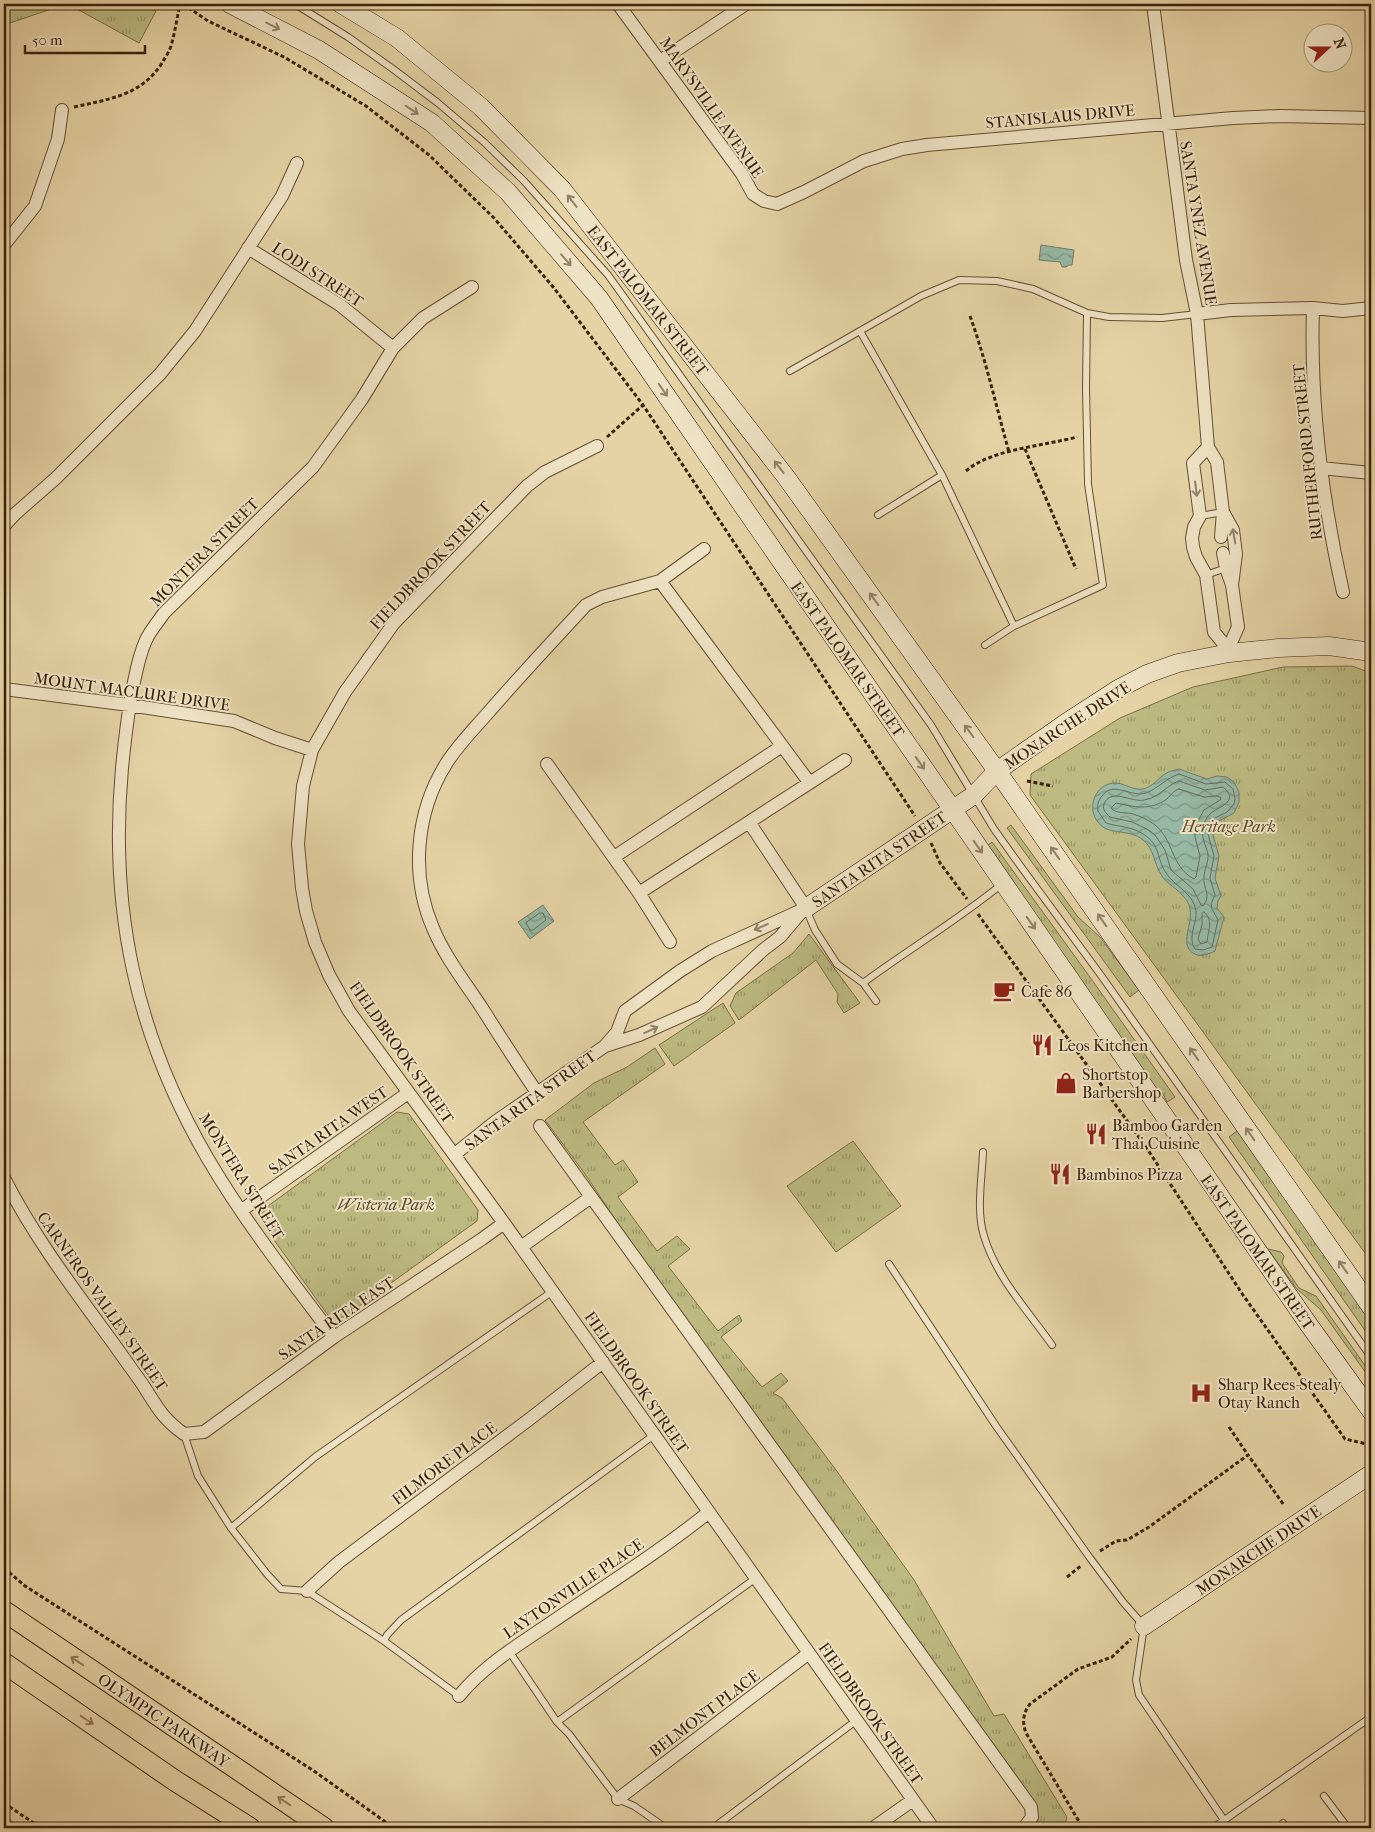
<svg xmlns="http://www.w3.org/2000/svg" width="1375" height="1832" font-family="'IM FELL French Canon',serif">
<style>
.grass{fill:url(#grass-tufts);stroke:#7c6d46}
.water{fill:url(#water-waves);stroke:#727b67}
.lines{fill:none;stroke-linecap:round;stroke-linejoin:round}
.shore{stroke:#686c58;stroke-width:1}
.lane-casing{stroke:#664d32;stroke-width:8}
.street-casing{stroke:#664d32;stroke-width:14}
.secondary-casing{stroke:#3b200c;stroke-width:19}
.primary-casing{stroke:#3b200c;stroke-width:22}
.path{stroke:#3b200c;stroke-width:3;stroke-dasharray:4 2.5;stroke-linecap:butt}
.lane{stroke:#eee2c4;stroke-width:6}
.street{stroke:#eee2c4;stroke-width:12}
.secondary{stroke:#eee2c4;stroke-width:18}
.primary{stroke:#e5d3a5;stroke-width:20}
.oneway{stroke:#948168}
.oneway2{stroke:#907a58}
.labels{text-anchor:middle;stroke-width:4;stroke-linejoin:round;paint-order:stroke}
.street-label{font-size:16px;fill:#3b200c;stroke:#eee2c4}
.park-label{font-size:16px;font-style:italic;fill:#5b4629;stroke:#eee2c4}
.poi-label{font-size:16px;fill:#3b200c;stroke:#eee2c4;text-anchor:start}
</style>
<defs>
<pattern id="grass-tufts" width="24" height="20" patternUnits="userSpaceOnUse" patternTransform="scale(1.25)"><rect width="24" height="20" fill="#bcba81"/><path d="M3 7l-1-3M5 7V3M7 7l1-3M15 17l-1-3M17 17v-4M19 17l1-3" fill="none" stroke="#9a9768"/></pattern>
<pattern id="water-waves" width="16" height="10" patternUnits="userSpaceOnUse" patternTransform="scale(1.25)"><rect width="16" height="10" fill="#96b8a4"/><path d="M0 5q4-4 8 0t8 0" fill="none" stroke="#7c9584"/></pattern>
</defs>
<rect width="100%" height="100%" fill="#e5d3a5"/>
<filter id="stains"><feTurbulence type="fractalNoise" baseFrequency=".004" numOctaves="4"/><feColorMatrix values="0 0 0 0 .2 0 0 0 0 .09 0 0 0 0 .02 0 0 0 .5 -.17"/></filter>
<radialGradient id="worn" r=".72"><stop offset=".6" stop-color="#630" stop-opacity="0"/><stop offset="1" stop-color="#630" stop-opacity=".3"/></radialGradient>
<path class="grass" d="M4 4H66L4 25Z
M68 4H142L156 11 139 43Z
M1352 666 1371 673V1261C1256 1106 1144 950 1030 795L1031 774 1120 718 1193 687 1283 667Z
M1011 825 1078 917 1100 937 1139 990 1130 997 1007 828Z
M992 842 1092 980 1175 1097 1167 1102 1162 1092 1159 1094 986 847Z
M809 934 860 1003 844 1013 837 1002 838 994 816 960 739 1020 730 1006 736 993 793 953Z
M723 1003 735 1023 674 1066 659 1045Z
M655 1048 665 1064 583 1122 615 1165 623 1160 638 1182 618 1197 657 1251 677 1236 690 1249 668 1266 718 1331 739 1315 742 1321 721 1337 762 1387 781 1373 788 1381 773 1393 782 1398 836 1470 914 1580 994 1716 1004 1714 1067 1817 1064 1828H1032L1037 1822V1817L635 1249 585 1174 545 1120 594 1083 627 1067Z
M397 1112 409 1114 478 1210 477 1221 344 1317 330 1318 264 1226 261 1213 269 1208 268 1206Z
M1238 1130 1371 1320V1339L1229 1137Z
M853 1141 901 1206 836 1252 787 1186Z
M1268 1249 1281 1252 1284 1256 1282 1263 1299 1288 1316 1296 1371 1374V1380L1321 1310 1296 1288Z
M4 1815 20 1828H4Z"/>
<path class="water" d="M1041 245 1074 250 1072 265H1069L1066 267H1062L1060 262 1039 260Z
M1179 769 1207 779 1217 776 1227 777 1234 782 1239 792V802L1234 813 1217 822 1214 829 1213 835 1219 856 1215 878 1221 896 1218 901 1217 908 1224 917 1215 951C1209 954 1200 958 1193 953 1179 944 1193 924 1190 910 1190 906 1187 900 1184 897 1178 889 1167 884 1162 876 1153 863 1155 849 1142 839 1130 830 1113 834 1103 827 1085 814 1092 786 1113 783 1123 782 1133 791 1143 789 1154 786 1157 779 1165 774 1169 771 1175 770 1179 769Z
M543 905 554 921 530 939 518 922Z"/>
<g class="lines">
<path class="shore" d="M1179 774 1206 784 1225 782 1233 789 1235 799 1234 804 1227 812 1213 819 1209 827 1208 834 1214 856 1210 878 1215 895 1211 904 1212 909 1218 920 1212 947 1203 950 1195 949C1187 937 1197 924 1196 911 1193 892 1175 887 1166 873 1156 858 1161 845 1143 834 1131 826 1118 827 1106 823L1098 811C1097 805 1098 801 1102 796 1113 780 1131 798 1146 793 1159 788 1166 778 1179 774Z
M1179 781 1205 790 1223 787C1241 802 1217 807 1210 814 1206 818 1204 823 1203 828 1201 838 1206 845 1208 854 1209 861 1204 870 1204 877 1203 890 1212 894 1203 906L1201 905 1193 889 1171 870 1165 850 1155 835 1147 829 1132 822 1110 817C1106 813 1102 810 1104 804 1111 787 1132 803 1144 800 1161 797 1166 785 1179 781Z
M1179 789 1204 797 1218 796 1221 798 1220 800 1204 810 1196 824 1195 837 1200 856 1196 877 1194 879C1170 866 1175 841 1154 824 1148 820 1140 816 1133 814 1126 812 1116 814 1111 808L1116 803C1134 807 1150 811 1167 799 1171 795 1173 791 1179 789Z
M1204 912C1214 921 1208 930 1207 942L1201 944 1198 939 1202 925V914Z
M540 913H543L546 920 533 930H530L526 923Z"/>
<g class="lane-casing">
<path id="lane" d="M295 4 348 37 393 69 438 103 485 143 524 181 608 275 931 725 994 829 1019 864 1100 974 1371 1357
M860 331 942 475 1014 626
M790 371 921 296 959 280 997 281 1033 289 1087 313 1109 317 1162 318 1197 314
M878 515 942 475
M1200 516 1223 512
M1206 575 1226 568
M985 645 1014 626 1103 585 1088 484 1086 388 1087 313
M806 909 815 930 837 964 863 983 876 1001
M863 983C909 949 958 920 1002 884
M983 1152C982 1178 976 1211 984 1236 996 1277 1028 1311 1052 1345
M889 1264 996 1426 1090 1558 1123 1602 1144 1626 1136 1680 1139 1695 1224 1820
M184 1434 198 1476 231 1528 267 1574 281 1589 307 1591 384 1641 459 1696
M231 1528 315 1457 553 1291
M384 1641 387 1635 401 1620 654 1435
M509 1651 557 1722 569 1734 618 1799 634 1806 666 1828
M557 1722 756 1578
M1324 1796 1348 1828
M1283 1823 1287 1828
M713 1828 857 1720
M1213 1828 1371 1717"/>
</g>
<g class="street-casing">
<path id="street" d="M618 4 742 174 753 194 764 201 777 204 804 192 864 161 902 149 927 145 1233 118 1280 116 1371 118
M1153 4 1186 260 1197 314 1208 447 1217 462 1223 512 1233 530 1236 554 1232 585
M660 61 746 4
M4 245 35 206 58 139 62 110
M248 248 340 305 393 348
M1313 308C1310 403 1322 499 1343 592
M1197 314 1231 310 1313 308 1343 311 1371 308
M597 446 545 472 527 486 394 623 345 692 312 750 303 786 298 844 302 888 306 911 315 942 329 975 349 1011 504 1223 933 1828
M1208 447 1193 463 1200 516 1194 527 1192 538 1193 547 1196 557 1206 575 1214 632 1228 649 1229 653
M1321 468 1371 473
M4 526 15 514 56 478 160 374 195 331 282 196 297 163
M1221 537 1223 512
M1223 553 1226 568 1232 585 1238 627 1228 649
M660 581 809 782
M4 689 129 705 234 721 275 738 312 750
M547 764 639 893 845 760
M749 822 806 908
M614 857 782 746
M639 893 670 942
M605 1046 639 1035 702 1007 763 950 780 937 803 910
M538 1094C518 1065 499 1035 480 1005 463 980 444 955 433 928 410 875 416 812 446 764 457 746 473 730 487 714 519 677 553 641 586 605L602 597 660 581 704 549
M540 1126 1031 1807 1032 1817 1024 1828
M455 1154 495 1122 605 1046 617 1032 625 1011 680 971 712 951 806 908
M4 1178C35 1239 76 1292 116 1347 125 1360 134 1372 143 1385 157 1407 162 1418 184 1434L204 1432 334 1337 482 1239 504 1223
M242 1210 408 1093
M521 1247 591 1197
M334 1337C290 1279 245 1222 208 1159 136 1036 109 910 122 768 125 738 128 710 134 682 137 667 140 653 146 640 150 631 158 622 164 613L313 467 362 399 393 348 423 318 472 287
M307 1591 339 1562 531 1418 603 1362
M459 1696C484 1665 520 1644 552 1622 605 1586 659 1552 709 1512
M618 1799 809 1653
M873 1828 913 1800"/>
</g>
<g class="secondary-casing">
<path id="secondary" d="M230 4 319 50 432 123 508 192 599 298 1309 1325 1371 1411
M341 4 397 38 481 107 562 189 786 477 997 771 1371 1307
M806 908 974 795 997 771 1067 722 1118 689 1147 674 1178 663 1229 653 1279 648 1329 646 1371 652
M1144 1626 1371 1474"/>
</g>
<g class="primary-casing">
<path id="primary" d="M4 1611 324 1828
M4 1663 174 1780 250 1828"/>
</g>
<path class="path" d="M183 4 208 21 284 57 366 106 429 155 494 218 554 288 643 405 915 816
M74 107C109 99 141 96 162 63 165 58 169 52 171 46 175 32 177 18 180 4
M970 316C986 360 996 406 1009 452
M607 437 643 405
M1025 449 1076 569
M966 471C991 449 1044 446 1077 437
M1027 781 1053 786
M931 843 940 863 967 899
M978 914 1146 1147 1243 1295 1345 1439 1371 1445
M1229 1427 1248 1455
M1100 1551 1116 1541 1127 1540 1149 1527 1248 1455 1284 1505
M4 1568 25 1586 314 1771 394 1828
M1067 1577 1082 1565
M4 1803 41 1828
M1071 1828 1080 1823 1026 1733C1022 1722 1023 1713 1030 1704L1078 1669 1112 1657 1131 1639"/>
<use href="#lane" class="lane"/>
<use href="#street" class="street"/>
<use href="#secondary" class="secondary"/>
<use href="#primary" class="primary"/>
</g>
<defs><path id="oneway-shaft" d="M-6 0H5M1.5-3L5.5 0L1.5 3" fill="none" stroke-width="1.6" stroke-linecap="round" stroke-linejoin="round" transform="scale(1.25)"/></defs>
<g class="oneway">
<use href="#oneway-shaft" transform="translate(273 26) rotate(27)"/>
<use href="#oneway-shaft" transform="translate(412 110) rotate(33)"/>
<use href="#oneway-shaft" transform="translate(572 201) rotate(-128)"/>
<use href="#oneway-shaft" transform="translate(566 260) rotate(49)"/>
<use href="#oneway-shaft" transform="translate(663 390) rotate(55)"/>
<use href="#oneway-shaft" transform="translate(779 467) rotate(-128)"/>
<use href="#oneway-shaft" transform="translate(1196 489) rotate(83)"/>
<use href="#oneway-shaft" transform="translate(1234 536) rotate(-100)"/>
<use href="#oneway-shaft" transform="translate(874 599) rotate(-126)"/>
<use href="#oneway-shaft" transform="translate(969 731) rotate(-126)"/>
<use href="#oneway-shaft" transform="translate(920 763) rotate(55)"/>
<use href="#oneway-shaft" transform="translate(978 847) rotate(55)"/>
<use href="#oneway-shaft" transform="translate(1055 853) rotate(-125)"/>
<use href="#oneway-shaft" transform="translate(1102 920) rotate(-125)"/>
<use href="#oneway-shaft" transform="translate(1031 923) rotate(55)"/>
<use href="#oneway-shaft" transform="translate(761 927) rotate(156)"/>
<use href="#oneway-shaft" transform="translate(651 1030) rotate(-24)"/>
<use href="#oneway-shaft" transform="translate(1194 1054) rotate(-125)"/>
<use href="#oneway-shaft" transform="translate(1250 1134) rotate(-125)"/>
<use href="#oneway-shaft" transform="translate(1343 1267) rotate(-125)"/>
</g>
<g class="oneway2">
<use href="#oneway-shaft" transform="translate(77 1661) rotate(-146)"/>
<use href="#oneway-shaft" transform="translate(87 1720) rotate(34)"/>
<use href="#oneway-shaft" transform="translate(284 1801) rotate(-146)"/>
</g>
<defs>
<g id="cafe-bare" transform="scale(1.725)"><path d="M-5.5-4.5H6V0H3Q3 3.5 0 3.5H-2.5Q-5.5 3.5-5.5 0ZM3-3.2v2h1.7v-2ZM-6 4.5H4V6H-6Z" fill="#8f2418" stroke="#eee2c4" stroke-width="2.5" paint-order="stroke"/></g>
<g id="restaurant-bare" transform="scale(1.725)"><path d="M-5-6h1v4h1v-4h1v4h1v-4h1v5L-1.5 .5V6h-2V.5L-5-1ZM5-6V6H3V1.5H1.5Q1.5-4 5-6Z" fill="#8f2418" stroke="#eee2c4" stroke-width="2.5" paint-order="stroke"/></g>
<g id="shop-bare" transform="scale(1.725)"><path d="M-5-2.5h2.3a2.7 3.5 0 0 1 5.4 0H5L5.5 6h-11ZM-1.5-2.5h3a1.5 2.3 0 0 0-3 0Z" fill="#8f2418" stroke="#eee2c4" stroke-width="2.5" paint-order="stroke"/></g>
<g id="hospital-bare" transform="scale(1.725)"><path d="M-5-5h3v3.5h4V-5h3V5h-3V1.5h-4V5h-3Z" fill="#8f2418" stroke="#eee2c4" stroke-width="2.5" paint-order="stroke"/></g>
</defs>
<g fill-rule="evenodd">
<use href="#cafe-bare" x="1004" y="991"/>
<use href="#restaurant-bare" x="1042" y="1045"/>
<use href="#shop-bare" x="1066" y="1083"/>
<use href="#restaurant-bare" x="1096" y="1134"/>
<use href="#restaurant-bare" x="1060" y="1174"/>
<use href="#hospital-bare" x="1201" y="1393"/>
</g>
<g class="labels">
<g class="street-label">
<text transform="translate(712 107) rotate(55)" y="6">MARYSVILLE AVENUE</text>
<text transform="translate(1060 116) rotate(-5)" y="6">STANISLAUS DRIVE</text>
<text transform="translate(1199 223) rotate(81)" y="6">SANTA YNEZ AVENUE</text>
<text transform="translate(318 274) rotate(33)" y="6">LODI STREET</text>
<text transform="translate(648 300) rotate(52)" y="6">EAST PALOMAR STREET</text>
<text transform="translate(1307 452) rotate(-96)" y="6">RUTHERFORD STREET</text>
<text transform="translate(204 552) rotate(-45)" y="6">MONTERA STREET</text>
<text transform="translate(430 565) rotate(-47)" y="6">FIELDBROOK STREET</text>
<text transform="translate(848 659) rotate(55)" y="6">EAST PALOMAR STREET</text>
<text transform="translate(132 691) rotate(8)" y="6">MOUNT MACLURE DRIVE</text>
<text transform="translate(1067 725) rotate(-33)" y="6">MONARCHE DRIVE</text>
<text transform="translate(879 859) rotate(-34)" y="6">SANTA RITA STREET</text>
<text transform="translate(402 1052) rotate(55)" y="6">FIELDBROOK STREET</text>
<text transform="translate(530 1100) rotate(-36)" y="6">SANTA RITA STREET</text>
<text transform="translate(328 1130) rotate(-35)" y="6">SANTA RITA WEST</text>
<text transform="translate(242 1176) rotate(58)" y="6">MONTERA STREET</text>
<text transform="translate(1258 1252) rotate(55)" y="6">EAST PALOMAR STREET</text>
<text transform="translate(103 1301) rotate(55)" y="6">CARNEROS VALLEY STREET</text>
<text transform="translate(336 1318) rotate(-34)" y="6">SANTA RITA EAST</text>
<text transform="translate(637 1382) rotate(55)" y="6">FIELDBROOK STREET</text>
<text transform="translate(444 1463) rotate(-37)" y="6">FILMORE PLACE</text>
<text transform="translate(1258 1550) rotate(-34)" y="6">MONARCHE DRIVE</text>
<text transform="translate(573 1588) rotate(-34)" y="6">LAYTONVILLE PLACE</text>
<text transform="translate(704 1713) rotate(-37)" y="6">BELMONT PLACE</text>
<text transform="translate(871 1713) rotate(55)" y="6">FIELDBROOK STREET</text>
<text transform="translate(164 1720) rotate(34)" y="6">OLYMPIC PARKWAY</text>
</g>
<g class="park-label">
<text x="1229" y="832">Heritage Park</text>
<text x="386" y="1210">Wisteria Park</text>
</g>
<g class="poi-label">
<text x="1021" y="997">Cafe 86</text>
<text x="1058" y="1051">Leos Kitchen</text>
<text x="1082" y="1080">Shortstop<tspan x="1082" dy="18">Barbershop</tspan></text>
<text x="1112" y="1131">Bamboo Garden<tspan x="1112" dy="18">Thai Cuisine</tspan></text>
<text x="1076" y="1180">Bambinos Pizza</text>
<text x="1218" y="1390">Sharp Rees-Stealy<tspan x="1218" dy="18">Otay Ranch</tspan></text>
</g>
</g>
<rect width="1375" height="1832" fill="none" stroke="#e5d3a5" stroke-width="20"/>
<rect x="5" y="5" width="1365" height="1822" fill="none" stroke="#3b200c" stroke-width="2.5"/>
<rect x="10" y="10" width="1355" height="1812" fill="none" stroke="#3b200c"/>
<g transform="translate(1328 48) rotate(69)"><circle r="24" fill="#eee2c4" stroke="#a6947a"/>
<path d="M0-4L9 19L0 12L-9 19Z" fill="#8f2418"/>
<text y="-8" font-size="14" font-weight="bold" text-anchor="middle" fill="#3b200c">N</text>
</g>
<path d="M25 45v8h120v-8" fill="none" stroke="#3b200c" stroke-width="2.5"/>
<text x="32" y="45" font-size="15" fill="#3b200c" stroke="#eee2c4" stroke-width="4" paint-order="stroke">50 m</text>
<rect width="100%" height="100%" filter="url(#stains)"/>
<rect width="100%" height="100%" fill="url(#worn)"/>
</svg>
